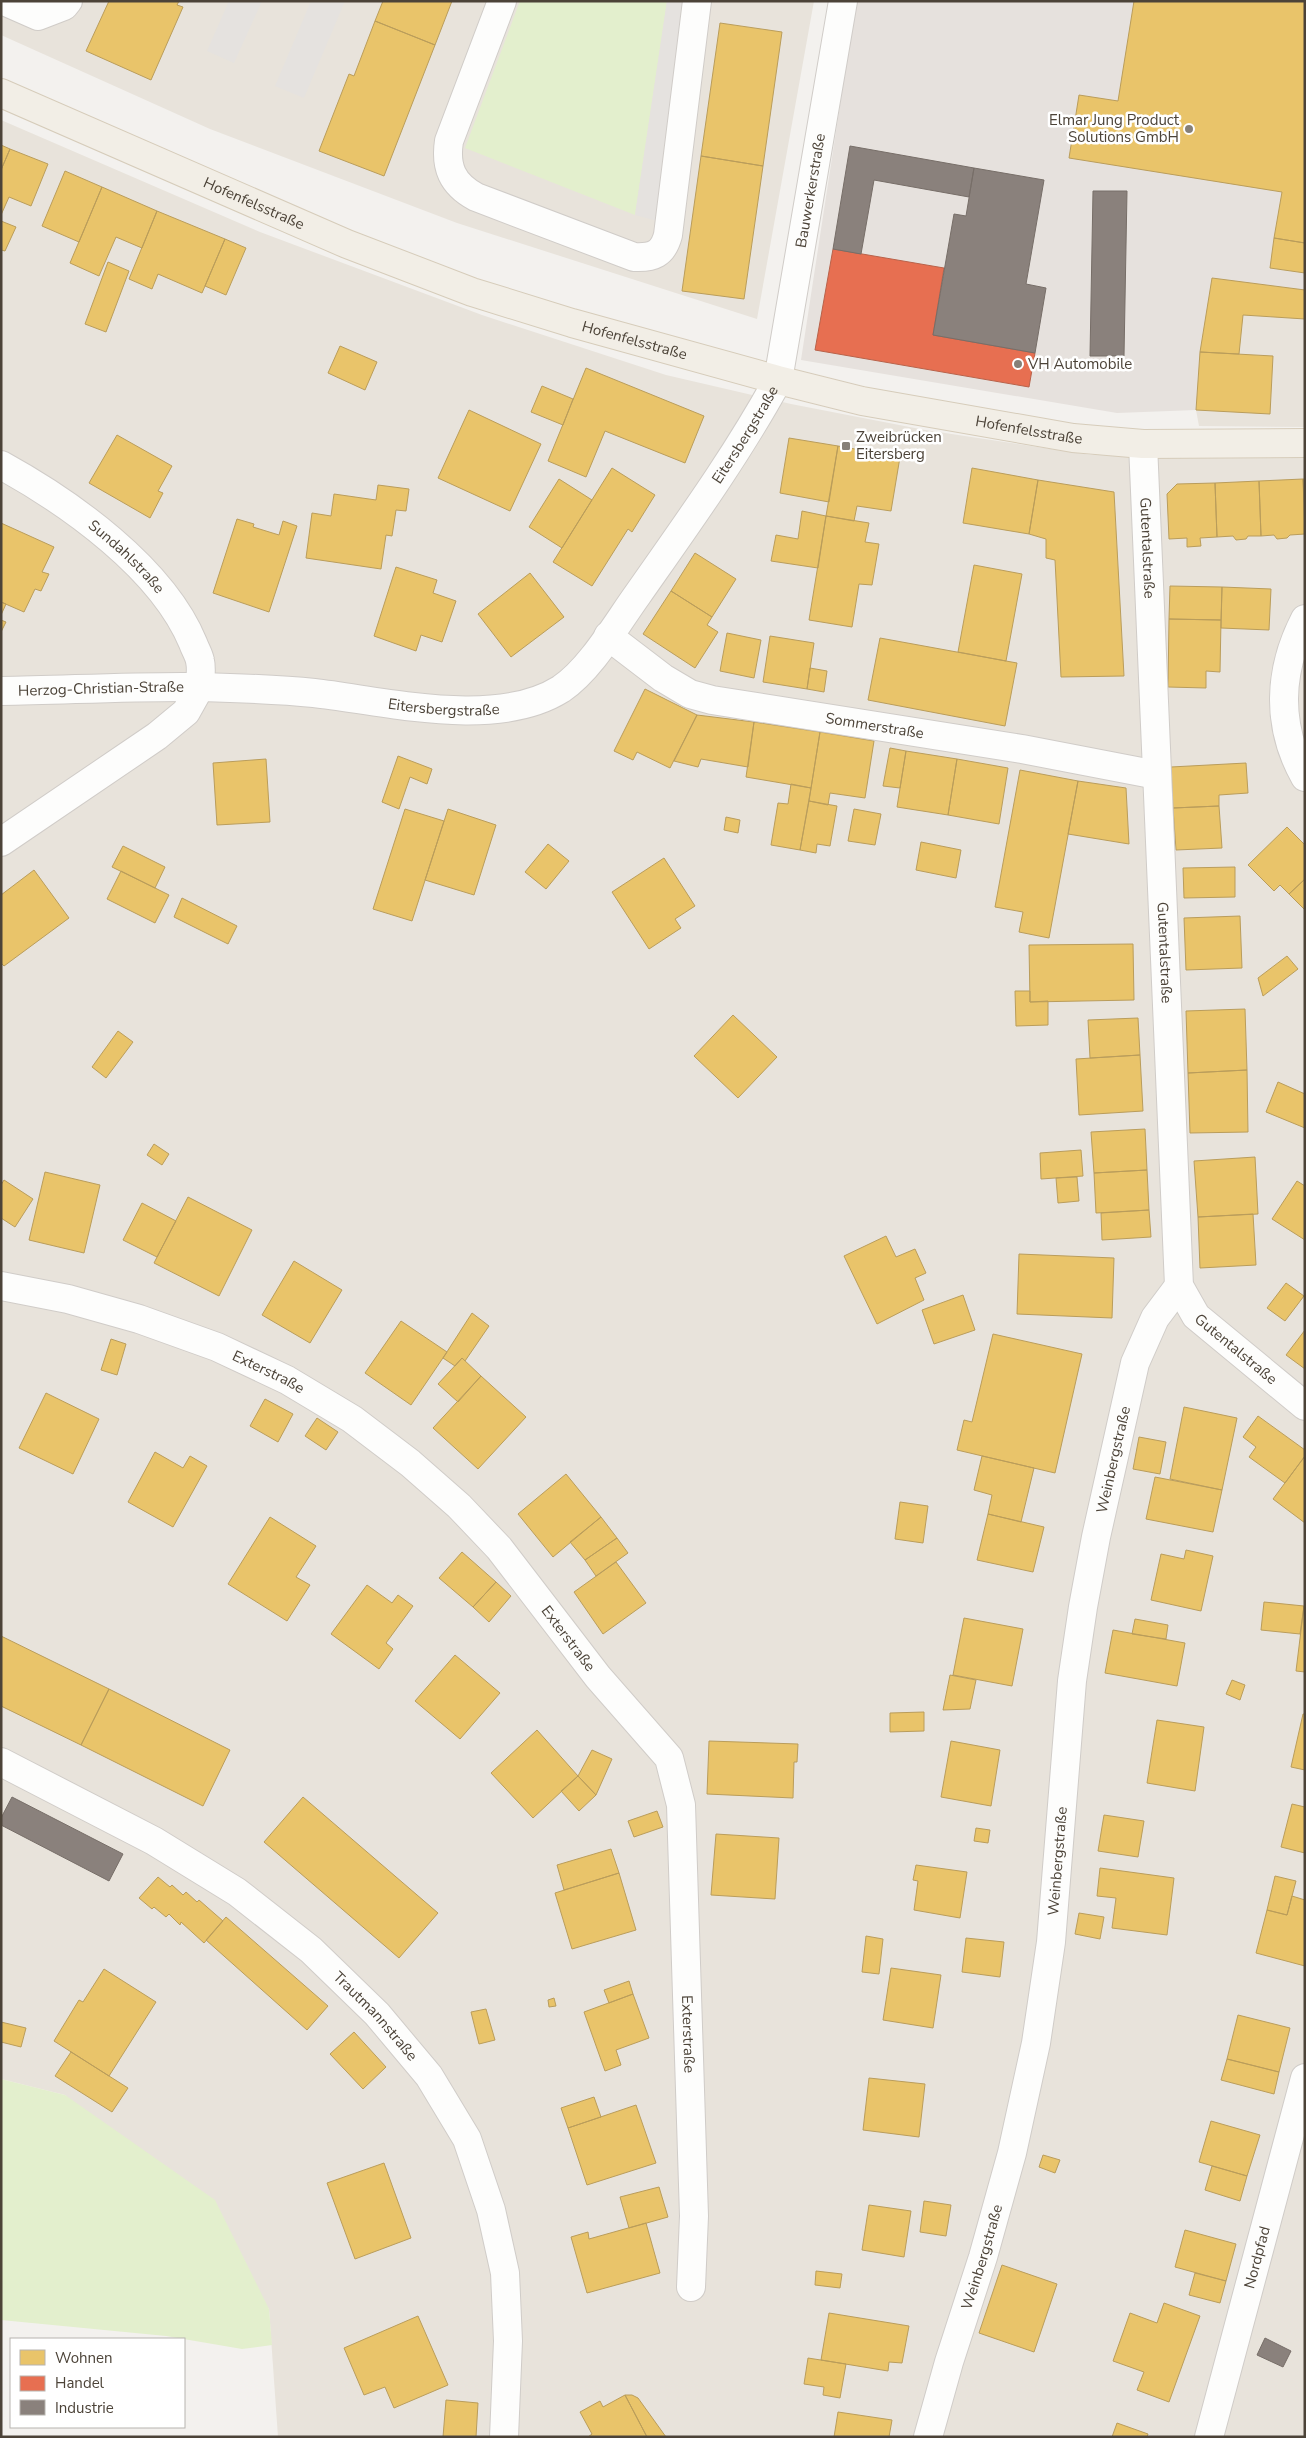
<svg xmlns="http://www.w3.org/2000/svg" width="1306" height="2438" font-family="'Nunito Sans',sans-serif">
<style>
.residential{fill:#e8e3db}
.industrial{fill:#e6e1dd}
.green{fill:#e3efcd}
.parking{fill:#e5e2df}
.homes{fill:#e9c46a;stroke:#ba9d5b}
.shops{fill:#e76f51;stroke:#b8624a}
.industry{fill:#8a817c;stroke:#776e68}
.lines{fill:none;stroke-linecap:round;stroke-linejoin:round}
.minor-casing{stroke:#d0ccc8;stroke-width:30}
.major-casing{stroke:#d6ccba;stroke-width:30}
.minor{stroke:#fdfdfc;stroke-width:28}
.major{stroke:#f2eee6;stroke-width:28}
.poi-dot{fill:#868078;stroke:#fff;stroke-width:2}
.labels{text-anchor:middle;stroke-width:5;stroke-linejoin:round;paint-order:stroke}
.poi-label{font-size:15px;fill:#4c4338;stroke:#fff;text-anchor:start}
.street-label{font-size:15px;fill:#4c4338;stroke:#fff}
</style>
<rect width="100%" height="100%" fill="#f3f1ee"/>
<path class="residential" d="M1 1H814L757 319 457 223 210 129 1 35Z
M1 120 260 232 482 315 666 375 791 404 925 430 1091 455 1305 457V2437H278L269 2309 65 2095 1 2079Z
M1212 278 1305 290V427L1199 426 1196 410 1200 352Z"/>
<path class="industrial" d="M856 1H1305V290L1212 279 1200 352 1196 410 1117 413 801 360Z"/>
<path class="green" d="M520 1H667L635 215 465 148Z
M1 2079 65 2095 215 2200 269 2309 272 2345 242 2349 166 2336 1 2320Z"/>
<path class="parking" d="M229 1H262L234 63 207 51Z
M311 1H345L304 98 275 86Z
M667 1H690L661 222 635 215Z"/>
<path class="homes" d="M109 1H179L177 5 183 7 151 80 86 51Z
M383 1H452L435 45 375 21Z
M1134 1H1305V243L1274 238 1282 192 1069 158 1079 95 1118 101Z
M375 21 435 45 384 176 319 151 349 74 354 76Z
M720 23 782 32 763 166 701 156Z
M1 145 10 149 1 170Z
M10 149 48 164 31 206 9 197 1 215V170Z
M701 156 763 166 744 299 682 291Z
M65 171 102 187 79 242 42 226Z
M102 187 157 211 142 248 116 237 99 276 70 263Z
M157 211 225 239 202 293 158 274 152 289 129 279Z
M1 221 16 227 5 251 1 250Z
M1274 238 1305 243V273L1270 268Z
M225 239 246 248 226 295 205 286Z
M108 262 129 271 106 332 85 324Z
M1212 278 1305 290V319L1243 315 1239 354 1200 352Z
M340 346 377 362 365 390 328 373Z
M1200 352 1273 356 1270 414 1196 410Z
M586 368 704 416 685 463 605 431 586 477 548 461Z
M542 386 573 399 563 425 531 412Z
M469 410 541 444 510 511 438 478Z
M117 435 172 466 158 491 163 493 150 518 89 483Z
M789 438 838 446 829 502 780 493Z
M838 446 900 457 891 511 857 506 854 521 826 516Z
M612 468 655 495 632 532 628 529 592 586 553 562Z
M972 468 1038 480 1029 534 963 523Z
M559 479 592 500 562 548 529 527Z
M1303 479 1305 534 1290 535 1287 538 1277 539 1274 535 1261 536 1259 481Z
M1303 479H1305V514Z
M1038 480 1114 492 1124 676 1061 677 1055 560 1046 558V539L1029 534Z
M1259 481 1261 536H1248L1246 539 1236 540 1233 536 1217 537 1215 483Z
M1215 483 1217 537 1200 538 1201 546 1187 547V538L1169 539 1167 494 1177 484Z
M378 485 409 489 406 511 396 510 392 536 386 535 381 569 306 558 312 513 331 516 334 494 376 500Z
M802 511 826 516 818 568 771 561 776 535 798 539Z
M826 516 869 523 865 542 879 544 872 585 859 584 852 627 809 620Z
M237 519 254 524 253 527 279 535 283 521 297 526 269 612 213 593Z
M1 523 54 547 42 572 49 574 41 591 35 589 24 612 1 602Z
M695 553 736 579 712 617 671 591Z
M974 565 1022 574 1006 661 958 652Z
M396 567 437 580 433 593 456 601 442 642 421 635 416 651 374 636Z
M530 573 564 617 511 657 478 614Z
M1170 586 1222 587 1221 620 1169 619Z
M1222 587 1271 589 1269 630 1221 628Z
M671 591 712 617 707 625 718 632 695 668 643 634Z
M1 602 6 604 1 615Z
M1169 619 1221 620 1220 672 1206 671V688L1168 687Z
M1 620 6 622 1 632Z
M727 633 761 640 754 678 720 671Z
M770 636 814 643 807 689 763 682Z
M880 638 1017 663 1005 726 868 700Z
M810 668 827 671 824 692 807 689Z
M645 689 697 715 670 768 637 752 633 760 614 751Z
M697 715 754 722 748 767 701 759 698 767 674 761Z
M754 722 820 732 811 788 746 777Z
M820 732 874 741 865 798 830 793 828 805 809 801Z
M890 748 906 751 900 788 883 786Z
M906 751 957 759 948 815 897 807Z
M398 756 432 769 427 784 410 777 399 809 382 802Z
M266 759 270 822 217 825 213 763Z
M957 759 1008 768 999 824 948 815Z
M1246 763 1248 793 1219 795V806L1173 808 1171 767Z
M1020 770 1078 781 1049 938 1019 932 1023 912 995 907Z
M1078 781 1126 788 1129 844 1068 834Z
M791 784 811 788 800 850 771 845 778 803 788 804Z
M809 801 837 806 830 846 817 844 816 853 800 850Z
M1219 806 1222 848 1176 850 1173 808Z
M405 809 444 821 412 921 373 909Z
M448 809 496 825 474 895 425 880Z
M854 809 881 814 875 845 848 841Z
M726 817 740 820 738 833 724 830Z
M1287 827 1305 845V879L1289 894 1280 885 1274 891 1248 865Z
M921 842 961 850 956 878 916 870Z
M548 844 569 861 546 889 525 872Z
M123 846 165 867 155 888 112 867Z
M664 858 695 906 675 919 681 928 649 949 612 892Z
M1235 867V897L1184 898 1183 868Z
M34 870 69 918 4 966 1 963V895Z
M121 871 169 895 155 923 107 899Z
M1305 879V910L1289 894Z
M182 898 237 926 228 944 174 917Z
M1240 916 1242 968 1186 970 1184 918Z
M1133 944 1134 1000 1030 1002 1029 945Z
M1287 956 1298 969 1263 996 1258 978Z
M1015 991H1030V1002L1048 1001V1025L1016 1026Z
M1245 1009 1247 1070 1188 1073 1186 1011Z
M733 1015 777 1057 738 1098 694 1056Z
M1138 1018 1140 1055 1090 1058 1088 1020Z
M118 1031 133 1042 106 1078 92 1067Z
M1140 1055 1143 1111 1079 1115 1076 1059Z
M1247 1070 1248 1132 1190 1133 1188 1073Z
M1278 1082 1305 1094V1128L1266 1112Z
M1145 1129 1147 1170 1094 1173 1091 1132Z
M154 1144 169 1154 162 1165 147 1155Z
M1081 1150 1083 1176 1041 1179 1040 1153Z
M1255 1157 1258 1214 1198 1217 1194 1161Z
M1147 1170 1149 1210 1096 1213 1094 1173Z
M45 1172 100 1185 84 1253 29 1240Z
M1077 1177 1079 1201 1058 1203 1056 1178Z
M4 1180 33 1199 15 1227 1 1218V1185Z
M1297 1181 1305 1186V1240L1272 1219Z
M188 1197 252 1230 219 1296 154 1263Z
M142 1203 176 1221 157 1257 123 1240Z
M1149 1210 1151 1237 1102 1240 1101 1213Z
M1253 1214 1256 1265 1200 1268 1198 1217Z
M886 1236 896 1257 915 1249 926 1273 915 1278 924 1300 877 1324 844 1256Z
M1019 1254 1114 1258 1112 1318 1017 1314Z
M294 1261 342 1290 310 1343 262 1315Z
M1286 1283 1304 1296 1285 1321 1267 1308Z
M963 1295 975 1330 934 1344 922 1310Z
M472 1313 489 1326 465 1361 462 1358 455 1366 443 1358Z
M401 1321 447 1352 411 1405 365 1373Z
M1305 1330V1369L1286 1355Z
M993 1334 1082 1354 1055 1473 957 1450 964 1420 972 1422Z
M111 1339 126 1344 117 1375 101 1370Z
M462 1358 481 1376 458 1402 438 1384Z
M481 1376 526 1417 478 1469 433 1428Z
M46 1393 99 1419 73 1474 19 1448Z
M265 1399 293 1414 278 1442 250 1426Z
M1184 1407 1237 1418 1222 1490 1170 1479Z
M1258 1416 1305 1450V1456L1285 1483 1249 1457 1256 1447 1243 1437Z
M317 1418 338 1432 326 1450 305 1436Z
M1139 1437 1166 1442 1160 1474 1133 1469Z
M155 1452 183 1468 190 1456 207 1466 173 1527 128 1502Z
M982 1456 1034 1468 1021 1522 988 1514 992 1495 974 1490Z
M1305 1456V1523L1273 1499Z
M566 1474 601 1517 553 1557 518 1514Z
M1155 1477 1222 1490 1213 1532 1146 1519Z
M900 1502 928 1506 923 1543 895 1539Z
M988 1514 1044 1527 1033 1572 977 1560Z
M270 1517 316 1546 296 1577 310 1585 287 1621 228 1584Z
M601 1517 617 1538 585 1560 570 1542Z
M617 1538 628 1553 596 1576 585 1560Z
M1186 1550 1213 1556 1201 1611 1151 1600 1161 1554 1184 1559Z
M462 1552 496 1582 473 1607 439 1578Z
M616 1562 646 1603 603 1634 574 1592Z
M496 1582 511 1596 489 1622 473 1607Z
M367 1585 392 1603 398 1595 413 1606 386 1643 393 1649 379 1669 331 1634Z
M1264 1602 1304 1606 1300 1634 1261 1630Z
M1304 1606H1305V1672L1296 1671Z
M964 1618 1023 1629 1012 1686 953 1675Z
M1135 1619 1168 1625 1166 1639 1132 1634Z
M1113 1630 1185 1643 1177 1686 1105 1673Z
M1 1636 109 1689 81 1745 1 1706Z
M455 1655 500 1693 460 1739 415 1701Z
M950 1675 976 1680 970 1709 943 1710Z
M1232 1680 1245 1685 1240 1700 1226 1694Z
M109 1689 230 1750 203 1806 81 1745Z
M924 1712V1731L890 1732V1713Z
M1303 1714H1305V1770L1291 1767Z
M1157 1720 1204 1727 1195 1791 1147 1783Z
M537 1730 578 1776 533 1818 491 1773Z
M709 1741 798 1744 797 1762H794L793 1798 707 1794Z
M951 1741 1000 1750 991 1806 941 1797Z
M592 1750 612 1759 596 1795 578 1776Z
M578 1776 596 1795 579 1811 561 1791Z
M303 1797 438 1913 399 1958 264 1842Z
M1292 1804 1305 1807V1853L1281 1847Z
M657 1811 663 1827 634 1837 628 1821Z
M1104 1815 1144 1821 1138 1857 1098 1851Z
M976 1828 990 1830 988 1843 974 1841Z
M716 1834 779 1838 775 1899 711 1895Z
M611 1849 619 1873 564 1890 557 1865Z
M916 1865 967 1872 960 1918 914 1910 918 1881 913 1880Z
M1100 1868 1174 1878 1167 1935 1112 1928 1116 1898 1097 1896Z
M619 1873 636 1930 572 1949 555 1893Z
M1275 1876 1296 1881 1287 1915 1267 1910Z
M158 1877 170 1887 172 1885 183 1895 186 1892 197 1902 199 1900 223 1921 204 1943 181 1922 180 1925 169 1914 166 1917 154 1907 152 1909 139 1898Z
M1292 1896 1305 1900V1966L1256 1953 1267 1910 1287 1915Z
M1079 1913 1104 1917 1100 1939 1075 1934Z
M226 1917 328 2006 307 2030 206 1940Z
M866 1936 883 1939 879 1974 862 1972Z
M966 1938 1004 1942 1000 1977 962 1972Z
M891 1968 941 1975 933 2028 883 2020Z
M104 1969 156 2002 109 2076 54 2041 79 2000 83 2002Z
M629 1981 633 1994 609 2003 604 1990Z
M633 1994 649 2038 616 2050 621 2065 605 2071 584 2012Z
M554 1998 556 2006 549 2007 548 2000Z
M486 2009 495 2040 479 2044 471 2012Z
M1238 2015 1290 2028 1279 2072 1227 2059Z
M1 2022 26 2028 21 2047 1 2042Z
M354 2032 386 2067 363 2089 330 2054Z
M71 2052 128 2088 112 2112 55 2076Z
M1227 2059 1279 2072 1274 2094 1221 2080Z
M869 2078 925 2084 919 2137 863 2130Z
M594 2097 601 2117 568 2128 561 2108Z
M636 2105 656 2163 587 2185 568 2128Z
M1211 2121 1260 2135 1247 2176 1199 2162Z
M1043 2155 1060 2160 1055 2173 1039 2167Z
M384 2163 411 2238 355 2259 327 2183Z
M1212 2166 1247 2176 1240 2201 1205 2190Z
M659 2187 668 2217 629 2228 620 2197Z
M924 2201 951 2205 946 2236 920 2232Z
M869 2205 911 2211 904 2257 862 2250Z
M646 2223 660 2273 587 2293 571 2237 588 2232 589 2239Z
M1185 2230 1236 2244 1226 2281 1175 2267Z
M1002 2265 1057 2284 1034 2352 979 2333Z
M816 2271 842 2274 840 2288 815 2285Z
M1195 2273 1226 2281 1220 2303 1189 2295Z
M1164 2303 1200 2316 1169 2402 1137 2390 1144 2372 1113 2361 1130 2313 1157 2323Z
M829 2313 909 2326 902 2363 889 2362 888 2371 821 2360Z
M418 2316 448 2385 394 2408 385 2387 364 2395 344 2348Z
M808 2358 846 2364 840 2398 823 2395 824 2387 804 2384Z
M625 2395 647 2437H588L592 2434 580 2412 600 2401 603 2407Z
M625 2395H632L638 2398 666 2437H647Z
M446 2400 478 2403 476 2437H443Z
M838 2412 892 2420 889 2437H834Z
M1117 2423 1148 2434 1147 2437H1112Z"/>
<path class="shops" d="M833 249 944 268 933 335 1035 353 1029 387 815 350Z"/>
<path class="industry" d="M850 146 974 168 969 197 874 180 861 254 833 249Z
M974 168 1044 180 1026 284 1046 288 1035 353 933 335 954 214 966 216Z
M1093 191H1127L1124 356H1090Z
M12 1797 123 1854 109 1881 1 1825V1818Z
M1265 2338 1291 2351 1283 2367 1257 2355Z"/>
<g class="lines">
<g class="minor-casing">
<g id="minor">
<path d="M4 1 38 16 64 6 68 1"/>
<path d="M502 1 449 141C445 167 452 184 476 197L634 257C653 258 663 254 668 235L697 1"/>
<path id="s1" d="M1143 444 1179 1286 1196 1316 1305 1406"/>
<path id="s2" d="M1 465C70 503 162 568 193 643 195 649 199 655 200 661 202 669 200 679 200 687"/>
<path d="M1305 619C1278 671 1276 726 1305 777"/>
<path id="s3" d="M608 636 663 678 690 694 712 700 1022 749 1157 775"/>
<path id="s4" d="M1 691C67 690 134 686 200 687 238 688 277 689 314 693 385 701 496 730 561 689 591 669 617 623 638 594 687 524 737 455 778 380L843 1"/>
<path d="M1 842 157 736 186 712 200 687"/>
<path id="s5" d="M1 1286 68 1299 139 1319 217 1347 287 1380 352 1419 410 1463 459 1506 499 1548 598 1677 669 1758 681 1805 694 2216 691 2287"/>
<path id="s6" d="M1 1762 154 1841 237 1892 311 1950 377 2014 429 2076 467 2139 491 2210 505 2273 508 2341 504 2437"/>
<path id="s7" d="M928 2437 949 2362 983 2257 1012 2153 1036 2043 1051 1942 1072 1681 1083 1607 1096 1537 1135 1363 1155 1318 1179 1286"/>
<path id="s8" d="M1209 2437 1305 2078"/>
</g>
</g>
<g class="major-casing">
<g id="major">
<path id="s9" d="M1 93 347 244 472 292 572 323 778 380 862 401 1073 438 1143 444 1305 443"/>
</g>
</g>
<use href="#minor" class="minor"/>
<use href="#major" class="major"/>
</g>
<g class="poi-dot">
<circle cx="1189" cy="129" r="5"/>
<circle cx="1018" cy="364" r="5"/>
<rect x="841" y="441" width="10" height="10" rx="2.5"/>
</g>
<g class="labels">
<g class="poi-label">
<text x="1179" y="125" text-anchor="end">Elmar Jung Product<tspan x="1179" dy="17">Solutions GmbH</tspan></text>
<text x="1028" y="369">VH Automobile</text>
<text x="856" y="442">Zweibrücken<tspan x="856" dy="17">Eitersberg</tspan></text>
</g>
<g class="street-label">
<text dy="5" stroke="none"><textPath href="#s4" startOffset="1136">Bauwerkerstraße</textPath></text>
<text dy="5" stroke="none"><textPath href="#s9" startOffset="276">Hofenfelsstraße</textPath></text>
<text dy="5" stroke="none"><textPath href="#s9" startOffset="681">Hofenfelsstraße</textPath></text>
<text dy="5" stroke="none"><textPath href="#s9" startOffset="1086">Hofenfelsstraße</textPath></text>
<text dy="5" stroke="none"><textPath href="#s4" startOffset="880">Eitersbergstraße</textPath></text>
<text dy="5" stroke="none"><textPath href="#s1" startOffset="104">Gutentalstraße</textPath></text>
<text dy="5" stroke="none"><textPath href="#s2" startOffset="156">Sundahlstraße</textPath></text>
<text dy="5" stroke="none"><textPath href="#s4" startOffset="100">Herzog-Christian-Straße</textPath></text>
<text dy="5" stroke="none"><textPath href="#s4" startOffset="444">Eitersbergstraße</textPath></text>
<text dy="5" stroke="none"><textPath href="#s3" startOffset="288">Sommerstraße</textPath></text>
<text dy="5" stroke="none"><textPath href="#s1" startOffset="509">Gutentalstraße</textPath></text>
<text dy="5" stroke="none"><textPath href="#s1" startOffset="929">Gutentalstraße</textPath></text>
<text dy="5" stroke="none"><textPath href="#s5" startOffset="282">Exterstraße</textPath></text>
<text dy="5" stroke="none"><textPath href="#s7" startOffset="998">Weinbergstraße</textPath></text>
<text dy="5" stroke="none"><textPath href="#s5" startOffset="688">Exterstraße</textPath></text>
<text dy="5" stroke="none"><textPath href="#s7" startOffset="592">Weinbergstraße</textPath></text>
<text dy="5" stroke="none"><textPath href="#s6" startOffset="456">Trautmannstraße</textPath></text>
<text dy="5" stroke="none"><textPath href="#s5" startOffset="1122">Exterstraße</textPath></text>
<text dy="5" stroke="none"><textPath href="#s7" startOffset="188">Weinbergstraße</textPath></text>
<text dy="5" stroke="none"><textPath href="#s8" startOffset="186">Nordpfad</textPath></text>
</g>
</g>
<rect width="1306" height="2438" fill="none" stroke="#4c4338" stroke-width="5"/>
<rect x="10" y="2338" width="175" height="90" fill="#ffffff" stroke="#b7b4af"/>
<rect x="20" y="2350" width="25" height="15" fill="#e9c46a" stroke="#b7b4af"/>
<text x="55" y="2363" font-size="15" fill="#4c4338">Wohnen</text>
<rect x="20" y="2376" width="25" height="15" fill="#e76f51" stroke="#b7b4af"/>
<text x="55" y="2388" font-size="15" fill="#4c4338">Handel</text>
<rect x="20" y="2400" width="25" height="15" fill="#8a817c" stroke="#b7b4af"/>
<text x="55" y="2413" font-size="15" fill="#4c4338">Industrie</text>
</svg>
